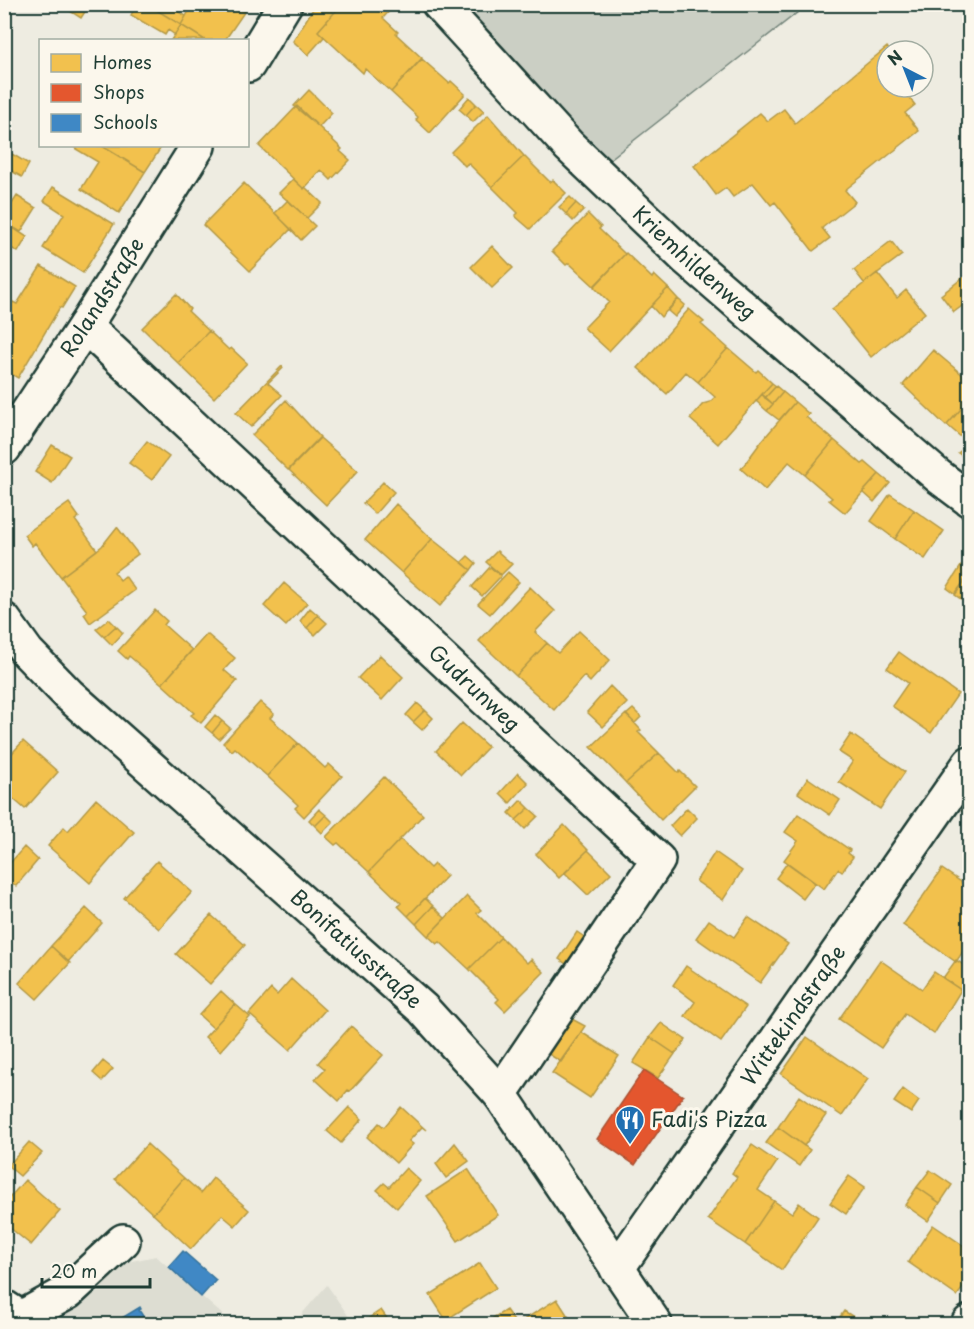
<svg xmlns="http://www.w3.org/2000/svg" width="974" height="1329" font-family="'Playpen Sans',sans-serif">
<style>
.built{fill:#ddddd2}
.green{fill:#cbcfc4;stroke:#75867c;stroke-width:1.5}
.homes{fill:#f2c14e;stroke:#b39946;stroke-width:1.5}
.shops{fill:#e4572e;stroke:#a94f30;stroke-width:1.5}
.schools{fill:#3f88c5;stroke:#35729a;stroke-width:1.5}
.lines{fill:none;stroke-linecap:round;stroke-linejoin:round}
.minor-casing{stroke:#1f3d34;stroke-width:38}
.minor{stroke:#fbf7ec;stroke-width:33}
.labels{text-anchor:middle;stroke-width:6;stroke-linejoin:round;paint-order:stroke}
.street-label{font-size:21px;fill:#1f3d34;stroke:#fbf7ec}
.poi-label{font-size:21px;fill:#1f3d34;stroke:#fbf7ec;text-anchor:start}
</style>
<rect width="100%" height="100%" fill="#eeece1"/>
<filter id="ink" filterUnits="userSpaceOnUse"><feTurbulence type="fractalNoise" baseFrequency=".0167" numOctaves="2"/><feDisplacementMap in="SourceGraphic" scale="12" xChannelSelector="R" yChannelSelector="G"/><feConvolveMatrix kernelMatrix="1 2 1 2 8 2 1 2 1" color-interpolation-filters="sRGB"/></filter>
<g filter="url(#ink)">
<path class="built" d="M156 1256 233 1324H51L117 1264Z
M327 1285 354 1324H293Z"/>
<path class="green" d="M483 4 807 5 605 163 468 17Z"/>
<path class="homes" d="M59 4H90L81 18Z
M137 4H147L181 25 175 35 168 30 165 35 131 15Z
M147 4H178L182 7 179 12 186 16 181 25Z
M193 4H241L247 8 225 40H205L181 25Z
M316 4H325L334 13 318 31 324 37 308 55 293 41Z
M342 4H390L393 7 383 18 398 32 396 34 422 58 391 92 365 69 363 73 318 31Z
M181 25 205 40H171Z
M887 47 890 51H887V87H901L915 105 905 113 919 131 845 190 855 202 822 228 830 238 813 251 775 202 771 205 753 183 733 197 726 188 716 195 694 166 760 113 768 121 784 109 795 123Z
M422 59 449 83 451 81 465 94 430 133 416 120 418 117 391 92Z
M309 90 332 113 319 127 294 106Z
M469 97 476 104 466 115 459 109Z
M476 104 484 111 473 122 466 115Z
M297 106 342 149 340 151 350 160 331 180 321 170 304 189 259 146Z
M488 115 524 156 492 187 468 163 465 166 451 152Z
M78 146H102L145 172 119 213 81 189 98 162 76 149Z
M102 146H162L145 172Z
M5 150 29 164 22 177 4 167Z
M524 156 550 182 553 180 566 193 530 229 515 216 518 213 492 187Z
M293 179 304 189 305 187 322 203 307 218 279 193Z
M244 183 291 229 250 271 203 225Z
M53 187 114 224 83 273 43 248 64 214 44 201Z
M17 196 36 208 21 232 4 222V216Z
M570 197 576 203 566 214 559 207Z
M288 200 315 226 301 240 275 213Z
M576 203 584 210 573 221 566 214Z
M588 214 601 227 599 229 625 254 594 286 569 263 566 265 552 251Z
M4 222 27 237 18 252 4 244Z
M891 241 902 255 864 283 854 270Z
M492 246 513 268 492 288 471 267Z
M626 253 652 278 654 275 668 288 609 351 584 328 609 302 594 287Z
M41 266 75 287 62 308 60 307 18 378 4 370V298L17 304Z
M970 272V300L954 312 941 295Z
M877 273 897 298 906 290 925 313 871 357 832 309Z
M668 288 678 299 661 317 651 306Z
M176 294 190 309 188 311 209 331 178 363 142 328Z
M678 299 685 305 675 317 668 311Z
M689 309 704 322 701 324 728 348 698 382 686 372 667 394 638 368Z
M209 331 229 350 231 348 247 363 214 398 178 363Z
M728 348 756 372 758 370 772 383 718 444 690 419 703 404 710 402 715 397 698 382Z
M933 350 970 381V399L946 426 903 385Z
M282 366 283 368 268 383 282 395 251 427 236 413Z
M772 383 776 386 765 398 762 394Z
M776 386 783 392 773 404 765 398Z
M783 392 795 402 779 420 767 411Z
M762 394 773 404 767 411 756 401Z
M286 400 320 437 288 470 252 435Z
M968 401 970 402 969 444 947 425Z
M795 402 809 414 806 417 834 440 805 475 789 462 765 490 741 469 761 442Z
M320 438 358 471 326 505 289 470Z
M834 440 862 464 865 462 879 474 845 513 829 500 832 498 805 475Z
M147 441 169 457 152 480 129 463Z
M969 444H970V461L958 453Z
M52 445 70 456 52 483 35 472Z
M879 474 890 483 874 502 863 492Z
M383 482 394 492 375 514 363 503Z
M890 494 914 510 895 539 871 521Z
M69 503 79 517 75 520 97 550 61 577 35 543 32 546 24 535Z
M396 504 432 539 402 573 365 540Z
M914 510 944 531 925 559 895 539Z
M117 527 138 554 114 572 120 580 125 576 135 590 90 623 84 614 87 611 61 577 102 546Z
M432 539 471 570 440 606 402 573Z
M497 551 512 564 501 575 486 562Z
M468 556 476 563 471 570 462 562Z
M961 566 970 573 955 594 947 588Z
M490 567 501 576 482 596 472 587Z
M508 572 519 582 490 614 478 604Z
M970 573V605L955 595Z
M284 583 307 603 286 626 264 606Z
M530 587 555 611 535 632 547 643 516 676 479 641Z
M310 608 318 615 307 628 300 621Z
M155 610 167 621 164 625 192 650 162 684 129 656 127 659 118 651Z
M318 615 327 623 315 635 307 628Z
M109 619 116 626 104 637 96 629Z
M116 626 123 633 112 645 104 637Z
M579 631 610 660 590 682 584 676 554 710 516 676 547 643 558 653Z
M207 634 235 658 224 670 237 681 201 723 191 715 194 713 162 684Z
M899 652 958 694 931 733 892 706 908 683 887 668Z
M380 655 403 677 382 700 358 678Z
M610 686 627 703 603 727 587 712Z
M260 702 274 714 270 718 298 743 267 776 235 748 232 751 223 743Z
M417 703 425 710 413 722 406 715Z
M633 709 641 717 635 723 626 715Z
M425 710 433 718 422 730 413 722Z
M626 714 641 730 638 732 659 753 626 783 591 747Z
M215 715 222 721 212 733 205 727Z
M222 721 230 728 219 739 212 733Z
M462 723 488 747 461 775 436 751Z
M851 734 905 772 880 809 839 782 853 761 839 752Z
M23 741 58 772 25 809 4 791V773L8 769 4 765V762Z
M298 743 325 768 329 764 342 776 304 817 295 808 298 805 267 776Z
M659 753 679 773 680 771 695 786 661 820 626 783Z
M518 773 528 783 510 803 500 793Z
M384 777 423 815 369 872 338 843 335 845 326 837Z
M808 778 840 800 830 815 798 793Z
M96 799 134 832 90 883 48 846 64 827 68 831Z
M521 800 529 808 516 820 509 813Z
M970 800V816L962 811Z
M529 808 538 816 525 829 516 820Z
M687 808 697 818 680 836 670 826Z
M319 809 326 815 315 826 309 820Z
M798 814 850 850 848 853 853 857 842 872 838 869 824 889 784 860 798 841 785 832Z
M326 815 333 822 322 833 315 826Z
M564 825 588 850 559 878 536 854Z
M400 839 430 868 434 864 447 876 408 916 398 906 401 903 369 872Z
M24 847 38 860 16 886 4 876V870Z
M588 850 611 873 588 895 565 873Z
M715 852 742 871 723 900 696 881Z
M157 861 192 892 159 929 124 898Z
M787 863 815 883 803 899 776 878Z
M942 869 970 888V941L956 962 903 925Z
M467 896 481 910 477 913 501 937 469 969 440 942 437 944 428 936Z
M425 898 433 906 416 924 408 916Z
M433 906 445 918 428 936 416 924Z
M86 908 102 923 68 962 51 946Z
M211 915 245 945 210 984 176 954Z
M748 917 788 944 760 983 696 938 709 920 734 937Z
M577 932 593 943 575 970 559 959Z
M501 937 527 963 531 959 544 972 505 1011 496 1002 499 999 469 969Z
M51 946 70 963 37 999 19 983Z
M880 960 922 989 934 972 961 990 934 1034 905 1014 881 1048 839 1019Z
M956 960 970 969V996L943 978Z
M686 966 746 1007 721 1042 685 1016 695 1002 673 985Z
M291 979 325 1010 290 1050 249 1014 271 989 277 995Z
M221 991 235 1004 213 1028 199 1015Z
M235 1004 250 1017 220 1051 205 1037Z
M570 1018 585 1026 561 1062 547 1053Z
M661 1023 686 1040 675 1054 650 1037Z
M351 1026 383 1055 350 1091 348 1090 339 1101 315 1079 325 1069 318 1063Z
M581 1032 619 1056 590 1098 552 1073Z
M650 1037 675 1054 658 1078 633 1063Z
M807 1037 868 1079 842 1116 781 1074Z
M103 1061 113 1069 102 1081 93 1073Z
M903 1089 919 1101 911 1113 894 1102Z
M799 1096 826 1115 804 1146 778 1127Z
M349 1107 362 1119 341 1143 327 1131Z
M401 1107 426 1130 422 1127 409 1141 413 1144 396 1163 367 1137 379 1123 384 1127Z
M778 1127 810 1150 799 1166 766 1143Z
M29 1142 42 1153 20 1176 8 1166Z
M455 1143 469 1161 446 1178 436 1164Z
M147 1144 184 1178 153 1214 115 1179Z
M752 1145 777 1162 758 1190 774 1201 745 1244 708 1219 737 1177 732 1173Z
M406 1168 420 1181 397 1208 377 1190 384 1183 389 1187Z
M468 1169 498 1215 458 1241 427 1196Z
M930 1170 952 1185 940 1203 917 1187Z
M849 1176 865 1187 846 1214 830 1203Z
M184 1178 201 1193 213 1178 249 1210 235 1226 222 1215 191 1249 153 1214Z
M25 1180 60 1211 31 1245 4 1223V1204Z
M917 1187 940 1203 928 1221 905 1205Z
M774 1201 792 1213 799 1203 818 1217 782 1270 745 1244Z
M933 1225 970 1250V1278L957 1296 908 1262Z
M480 1263 496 1288 446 1320 430 1295Z
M557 1299 573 1324H517Z
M381 1310 391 1324H360Z
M506 1310 516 1324H483Z
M844 1311 865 1324H835Z"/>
<path class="shops" d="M644 1070 683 1096 635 1165 597 1139Z"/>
<path class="schools" d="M183 1251 216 1280 201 1297 169 1267Z
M140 1307 141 1309 139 1310 148 1324H112Z"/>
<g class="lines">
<g class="minor-casing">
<g id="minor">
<path id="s1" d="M439 4 569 146 687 259 938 476 970 500"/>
<path d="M248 65 285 4"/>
<path id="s2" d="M85 326 658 860 500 1094"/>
<path id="s3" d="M4 448 85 326 198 146"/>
<path id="s4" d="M4 620 27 652 69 695 423 1009 500 1094 655 1324"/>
<path id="s5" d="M617 1269 970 763"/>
<path d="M4 1307 21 1318 68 1292 123 1241"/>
<path d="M968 1324 970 1322"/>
</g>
</g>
<use href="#minor" class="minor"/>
</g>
</g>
<defs>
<g id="restaurant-pin" transform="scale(1.5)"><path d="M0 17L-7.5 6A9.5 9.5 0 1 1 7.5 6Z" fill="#1f6fb2" stroke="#fbf7ec"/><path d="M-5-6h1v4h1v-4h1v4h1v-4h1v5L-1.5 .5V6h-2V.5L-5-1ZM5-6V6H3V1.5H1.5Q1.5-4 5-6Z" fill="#fff"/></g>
</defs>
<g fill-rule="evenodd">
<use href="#restaurant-pin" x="630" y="1120"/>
</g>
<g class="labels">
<g class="street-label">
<text dy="7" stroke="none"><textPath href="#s1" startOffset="364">Kriemhildenweg</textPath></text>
<text dy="7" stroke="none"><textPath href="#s3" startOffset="180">Rolandstraße</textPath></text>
<text dy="7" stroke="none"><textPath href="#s2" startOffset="532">Gudrunweg</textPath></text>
<text dy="7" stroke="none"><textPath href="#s4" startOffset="483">Bonifatiusstraße</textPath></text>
<text dy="7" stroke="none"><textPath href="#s5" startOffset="309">Wittekindstraße</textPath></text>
</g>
<g class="poi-label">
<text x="651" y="1127">Fadi's Pizza</text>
</g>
</g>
<rect width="974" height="1329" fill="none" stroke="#fbf7ec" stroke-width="24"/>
<rect x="12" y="12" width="950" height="1305" fill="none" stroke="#1f3d34" stroke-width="2" filter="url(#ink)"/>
<rect x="39" y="39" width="210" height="108" fill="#fbf7ec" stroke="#a3ada2" stroke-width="1.5"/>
<rect x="51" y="54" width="30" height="18" fill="#f2c14e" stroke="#a3ada2" stroke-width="1.5"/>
<text x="93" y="69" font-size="18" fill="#1f3d34">Homes</text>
<rect x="51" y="84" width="30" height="18" fill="#e4572e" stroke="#a3ada2" stroke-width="1.5"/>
<text x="93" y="99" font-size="18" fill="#1f3d34">Shops</text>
<rect x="51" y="114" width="30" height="18" fill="#3f88c5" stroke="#a3ada2" stroke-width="1.5"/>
<text x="93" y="129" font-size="18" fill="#1f3d34">Schools</text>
<g transform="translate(905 69) rotate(318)"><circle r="28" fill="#fbf7ec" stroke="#a3ada2" stroke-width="1.5"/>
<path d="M0-4.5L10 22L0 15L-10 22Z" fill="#1f6fb2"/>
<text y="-9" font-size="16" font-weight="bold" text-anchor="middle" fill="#1f3d34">N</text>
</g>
<path d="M42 1278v9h108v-9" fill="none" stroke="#1f3d34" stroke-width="3"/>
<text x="51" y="1278" font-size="18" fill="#1f3d34" stroke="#fbf7ec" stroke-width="4.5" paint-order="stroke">20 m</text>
</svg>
